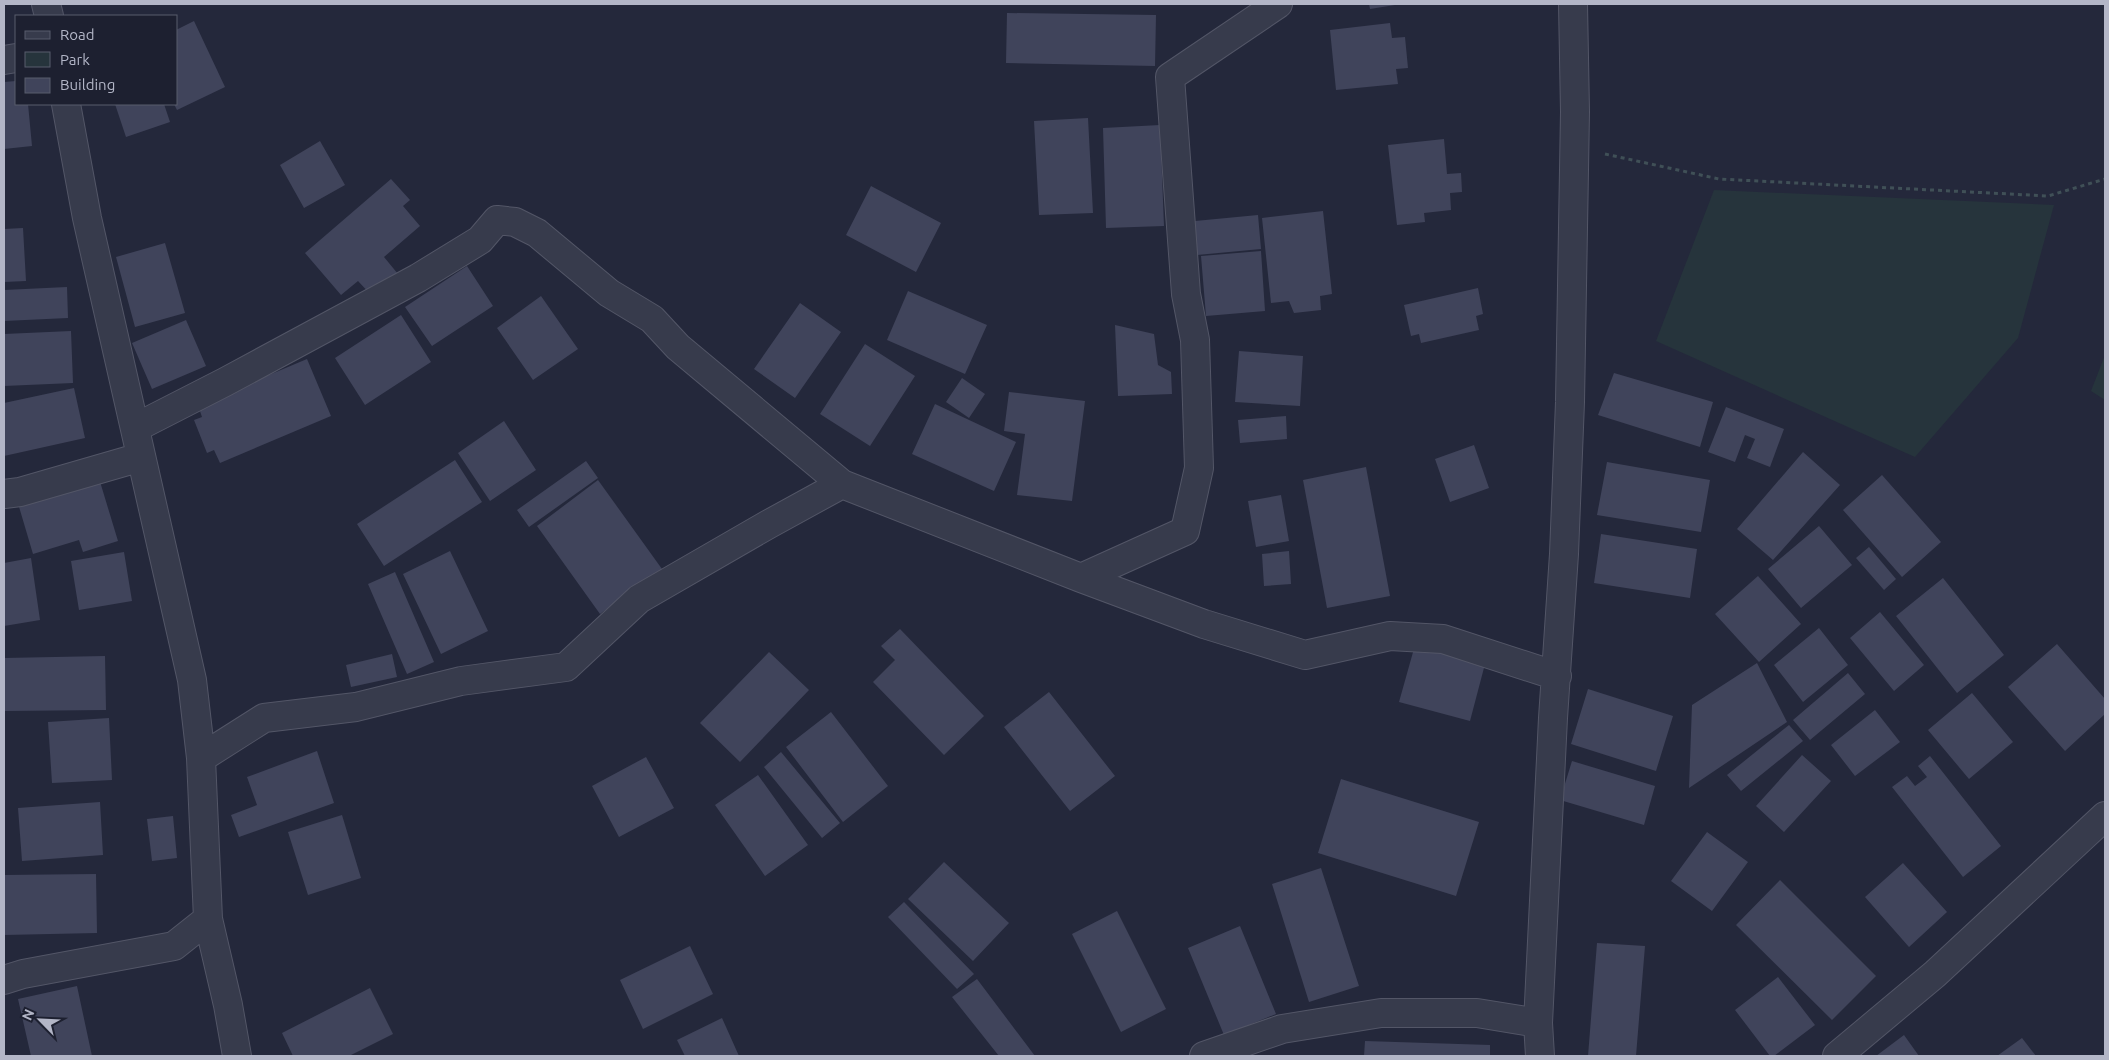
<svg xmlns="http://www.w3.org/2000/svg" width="2109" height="1060" font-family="Ubuntu,sans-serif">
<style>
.green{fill:#26343c}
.building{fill:#40445b}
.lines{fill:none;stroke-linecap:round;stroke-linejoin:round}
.minor-casing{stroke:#535667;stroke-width:30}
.path{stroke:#405057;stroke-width:3;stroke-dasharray:4 4;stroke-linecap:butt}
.minor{stroke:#373b4c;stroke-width:28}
</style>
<rect width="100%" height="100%" fill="#24283b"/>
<path class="green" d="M1714 190 2054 205 2018 338 1915 457 1656 341Z
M2105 355V400L2091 391Z"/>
<path class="building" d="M1369 4H1395V5L1370 9Z
M1007 13 1156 15 1155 66 1006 63Z
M194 21 225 87 177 110 174 104H176V30Z
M1390 23 1392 38 1405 37 1408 68 1396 69 1398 84 1336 90 1330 30Z
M16 81V104H28L32 146 4 149V82Z
M115 104H164L170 122 126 137Z
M1088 118 1093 213 1039 215 1034 121Z
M1160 125 1164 226 1106 228 1103 128Z
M1444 139 1447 174 1461 173 1462 192 1450 193 1451 210 1424 213 1425 222 1397 225 1388 145Z
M320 141 345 185 304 208 280 165Z
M391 179 410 200 403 206 420 226 384 257 398 274 372 296 358 281 341 295 305 253Z
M871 186 941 223 916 272 846 235Z
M1323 211 1332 294 1320 296 1321 310 1294 313 1289 301 1271 303 1262 218Z
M1258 215 1261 249 1197 255 1195 221Z
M23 228 26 281 4 282V229Z
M165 243 185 313 135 327 116 257Z
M1261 251 1265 311 1206 316 1201 256Z
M467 266 493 306 432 346 405 307Z
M67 287 68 318 4 321V290Z
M1478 288 1483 314 1476 316 1479 330 1421 343 1419 334 1411 336 1404 305Z
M908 291 987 325 965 374 887 340Z
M541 296 578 349 533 380 497 328Z
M800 303 841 332 795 398 754 369Z
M401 315 431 362 365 405 335 358Z
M186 320 206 366 152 389 132 343Z
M1115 325 1154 334 1158 365 1171 372 1172 394 1118 396Z
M71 331 73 383 4 386V334Z
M865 344 915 376 870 446 820 414Z
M1239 351 1303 356 1300 406 1235 402Z
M307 359 331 416 220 463 214 450 207 453 194 420 202 417 198 405Z
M1614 373 1713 402 1700 447 1598 415Z
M962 378 985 394 969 418 946 402Z
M74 388 85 438 4 456V403Z
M1009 392 1085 401 1072 501 1017 495 1025 434 1004 431Z
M935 404 1016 442 994 491 912 454Z
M1726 407 1784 429 1770 467 1747 458 1755 439 1745 435 1735 462 1708 452Z
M1286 416 1287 439 1240 443 1238 420Z
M504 421 536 470 490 501 458 453Z
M1474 445 1489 488 1450 502 1435 459Z
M1803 452 1840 485 1773 560 1737 529Z
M455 460 482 502 384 566 357 524Z
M586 461 598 478 529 527 517 510Z
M1607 462 1710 480 1701 532 1597 515Z
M1366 467 1390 596 1327 608 1303 480Z
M98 475 118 541 83 552 79 540 33 554 17 500Z
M1882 475 1941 542 1902 577 1843 510Z
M598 480 662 569 600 614 537 526Z
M1281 495 1289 541 1256 547 1248 501Z
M1819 526 1852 565 1801 608 1768 569Z
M1601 534 1697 549 1690 598 1594 583Z
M1869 547 1896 579 1884 590 1856 558Z
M450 551 488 631 441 654 403 574Z
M1289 551 1291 584 1264 586 1262 554Z
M124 552 132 601 79 610 71 561Z
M31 558 40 620 4 626V563Z
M395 572 434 662 407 674 368 584Z
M1758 576 1801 624 1759 662 1715 614Z
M1943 578 2004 655 1957 693 1896 616Z
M1880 612 1924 665 1894 691 1850 638Z
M1819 628 1848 665 1803 702 1774 665Z
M900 629 984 716 944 755 873 682 895 660 881 646Z
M2057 644 2105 699V714L2065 751 2008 687Z
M1415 645 1485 664 1470 721 1399 702Z
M769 652 809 690 740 762 700 723Z
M392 654 397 677 351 687 346 665Z
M105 656 106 710 4 711V658Z
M1757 663 1787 722 1689 788 1692 705Z
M1848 673 1865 694 1810 740 1793 720Z
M1588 689 1673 716 1656 771 1571 744Z
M1049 692 1115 776 1070 811 1004 727Z
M1972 693 2013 742 1969 779 1928 730Z
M1875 710 1900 742 1855 776 1831 745Z
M831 712 888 786 843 822 786 747Z
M109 718 112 780 52 783 48 722Z
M1789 725 1803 741 1741 791 1727 775Z
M317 751 334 803 239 837 231 815 257 805 247 777Z
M781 752 840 823 822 838 764 767Z
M1802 755 1831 781 1784 832 1756 806Z
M1930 756 2001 846 1963 877 1892 787 1907 776 1915 786 1927 777 1918 766Z
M646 757 674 808 619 837 592 786Z
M1572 761 1655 786 1644 825 1560 800Z
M758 775 808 845 765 876 715 805Z
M1341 779 1479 822 1456 896 1318 853Z
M100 802 103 855 22 861 18 808Z
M342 815 361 878 308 895 288 832Z
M173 816 177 858 152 861 147 819Z
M1707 832 1748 862 1712 911 1671 881Z
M944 862 1009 923 973 961 908 899Z
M1903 863 1947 912 1909 947 1865 897Z
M1321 868 1359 986 1309 1002 1272 884Z
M96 874 97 933 4 935V875Z
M1780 880 1876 976 1832 1020 1736 925Z
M904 902 974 974 957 989 888 917Z
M1117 911 1166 1009 1121 1032 1072 934Z
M1240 926 1276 1014 1224 1035 1188 948Z
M1597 943 1645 946 1636 1056H1588Z
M690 946 713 994 643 1029 620 980Z
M1778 977 1815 1025 1774 1056H1770L1735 1010Z
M977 979 1035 1056H999L952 997Z
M77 986 92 1056H31L18 999Z
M370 988 393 1034 349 1056H293L282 1033Z
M722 1018 739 1056H685L677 1040Z
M1904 1035 1919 1056H1876Z
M2022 1038 2036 1056H1997Z
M1365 1041 1490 1045V1056H1364Z"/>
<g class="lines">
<g class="minor-casing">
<path id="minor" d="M46 4 49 16
M4 60 16 58
M66 104 87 218 192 680 201 758 208 919 228 1005 237 1056
M135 428 225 382 418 278 480 240 497 220 515 222 537 233 609 293 652 319 678 347 842 484
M4 494 20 492 141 457
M1081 578 1185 531 1199 468 1195 340 1186 294 1170 77 1278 4
M201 758 264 718 356 707 461 681 566 667 639 599 769 524 842 484 1081 578 1204 624 1305 655 1390 636 1443 639 1557 676
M4 980 23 974 174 946 208 919
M1204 1056 1282 1029 1381 1013H1477L1538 1023
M1540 1056 1538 1023 1553 718 1564 554 1570 402 1575 112 1573 4
M1837 1056 1935 974 2105 816"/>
</g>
<path class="path" d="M1605 154 1719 179 2048 196 2105 179"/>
<use href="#minor" class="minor"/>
</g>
<rect width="2109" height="1060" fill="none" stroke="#b3b6c7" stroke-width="10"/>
<rect x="15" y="15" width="162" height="90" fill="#1d2030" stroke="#595c6c"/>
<rect x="25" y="31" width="25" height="8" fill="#373b4c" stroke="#595c6c"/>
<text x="60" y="40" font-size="15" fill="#b3b6c7">Road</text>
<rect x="25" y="52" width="25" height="15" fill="#26343c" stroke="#595c6c"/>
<text x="60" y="65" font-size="15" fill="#b3b6c7">Park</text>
<rect x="25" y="78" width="25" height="15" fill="#40445b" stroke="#595c6c"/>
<text x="60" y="90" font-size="15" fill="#b3b6c7">Building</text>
<g transform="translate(40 1020) rotate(294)" stroke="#1d2030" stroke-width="4" paint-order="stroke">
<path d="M0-4L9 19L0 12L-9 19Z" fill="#b3b6c7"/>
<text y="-8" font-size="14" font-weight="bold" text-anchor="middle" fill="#b3b6c7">N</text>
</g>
</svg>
